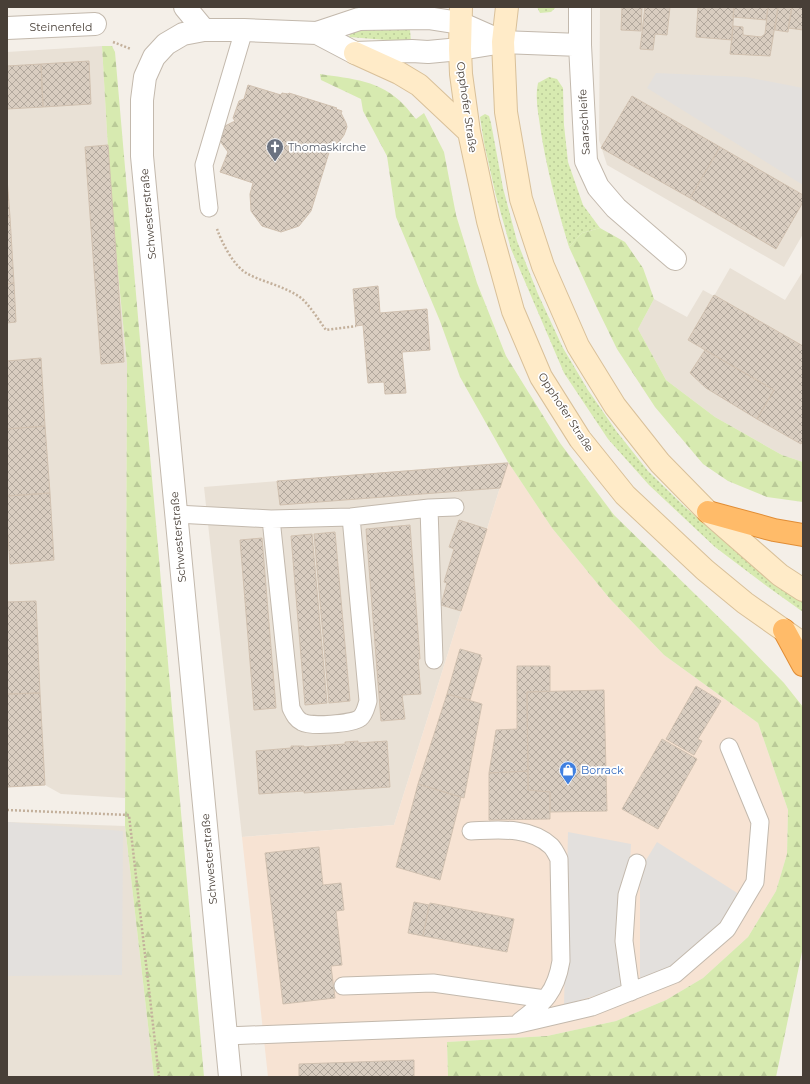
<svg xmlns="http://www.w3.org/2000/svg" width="810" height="1084" font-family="Montserrat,sans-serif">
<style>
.residential{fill:#e9e1d6}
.commercial{fill:#f7e3d3}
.grass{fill:url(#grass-dots)}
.forest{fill:url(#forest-firs)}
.parking{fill:#e3e0dd}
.building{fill:url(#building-cross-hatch);stroke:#d1c1b0}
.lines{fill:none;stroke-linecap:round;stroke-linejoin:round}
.service-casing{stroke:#c3b9ad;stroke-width:19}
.minor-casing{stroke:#c3b9ad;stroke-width:24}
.tertiary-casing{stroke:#c3b9ad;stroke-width:24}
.secondary-casing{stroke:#d9c099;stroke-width:24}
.motorway-casing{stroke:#e18d35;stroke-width:24}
.path{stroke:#c3b09b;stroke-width:2.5;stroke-dasharray:2 2;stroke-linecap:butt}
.service{stroke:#fff;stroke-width:17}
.minor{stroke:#fff;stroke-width:22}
.tertiary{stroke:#fff;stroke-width:22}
.secondary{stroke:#ffebc8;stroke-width:22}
.motorway{stroke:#ffbb69;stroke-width:22}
.labels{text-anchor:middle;stroke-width:3.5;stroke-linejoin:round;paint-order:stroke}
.street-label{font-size:11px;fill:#483f37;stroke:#fff}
.worship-label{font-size:11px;fill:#5b616d;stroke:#fff;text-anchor:start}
.shop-label{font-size:11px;fill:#366cbe;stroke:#fff;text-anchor:start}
</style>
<defs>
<pattern id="grass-dots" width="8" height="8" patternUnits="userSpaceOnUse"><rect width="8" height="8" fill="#d7eab0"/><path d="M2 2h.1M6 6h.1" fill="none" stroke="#baca98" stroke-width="1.8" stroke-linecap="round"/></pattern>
<pattern id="forest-firs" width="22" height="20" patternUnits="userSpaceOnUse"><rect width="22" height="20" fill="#d7eab0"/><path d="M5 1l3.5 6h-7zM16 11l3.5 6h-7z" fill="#baca98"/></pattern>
<pattern id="building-cross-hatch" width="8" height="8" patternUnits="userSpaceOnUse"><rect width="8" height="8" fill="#d9cdc0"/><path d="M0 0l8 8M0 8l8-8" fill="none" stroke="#b2a89d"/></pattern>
</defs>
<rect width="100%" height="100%" fill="#f4efe8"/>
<path class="residential" d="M600 7H803V234L784 267 607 165 599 140Z
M102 46 111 201 127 364 125 798 61 794 45 785 7 786V52Z
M730 268 785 300 803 271V462L782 455 715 417 666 380 638 329 654 299 687 317 703 290 714 296Z
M508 462 394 825 242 837 204 487Z
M7 822 125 826 154 1077H7Z"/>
<path class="commercial" d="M508 462 552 528 610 599 664 655 758 723 788 810 787 854 776 891 748 937 703 978 666 1000 616 1021 547 1036 447 1042 448 1077H268L242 837 394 825Z"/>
<path class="grass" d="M537 7H556L551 12 540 13Z
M355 30H410L411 42 349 37 351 32Z
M549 77 557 79 563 88 564 125 568 162 583 205 600 228 582 233 569 247C557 207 546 167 540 126 538 111 535 98 538 83Z
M485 114 489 116 491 123 503 188 517 241 538 294 563 348 588 390 617 432 648 471 685 507 745 558 803 600V612L768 587 715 547 649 485 608 439 564 373 511 249 496 196 484 143 480 117Z"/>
<path class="forest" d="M102 46H112L115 52 204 1077H154L125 826 127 364 111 201Z
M320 74C352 79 380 80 404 105 408 109 412 115 416 119L424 113 444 152 456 215 477 283 506 356 560 443 614 515 742 640 784 683 803 707V947L776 1077H448L447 1042 547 1036 616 1021 666 1000 703 978 748 937 776 891 787 854 788 810 758 723 664 655 610 599 552 528 508 462 460 377 440 321 396 217 387 156 363 111 361 99 321 80Z
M600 228 625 242 643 268 654 299 638 329 666 380 715 417 782 455 803 462V502L767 497 728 481 703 464 655 407 617 349 597 308 569 247 582 233Z"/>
<path class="parking" d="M656 73 746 77 803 88V185L647 88Z
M7 822 123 831 122 975 7 976Z
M568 832 631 844 624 987 564 1005Z
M657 842 742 896 724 925 673 970 640 981V870Z"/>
<path class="building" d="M622 7H642L641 31 621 30Z
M645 7H670L667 35 655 34 653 50 640 49Z
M701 7H734L732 40 696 37 698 8H701Z
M734 7H768L766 20 733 17Z
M768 7H778L770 56 730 54 733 26 743 27V35L761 37 765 34Z
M778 7H792L788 32 775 30Z
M792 7H803V30L788 28Z
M89 61 91 104 43 107 41 64Z
M41 64 43 107 7 109V66Z
M248 85 281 95 282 93 288 94 289 93 337 108 336 109 342 111 341 113 346 123 347 127 344 135 339 142 331 146 311 211 299 226 281 232 262 226 251 211 250 194 253 183 220 172 228 152 220 141 225 126 235 121 233 118 239 101 244 99Z
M632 96 720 147 690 198 601 148Z
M108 145 124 362 101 364 85 147Z
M720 147 803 195V202L776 249 690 198Z
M7 178 10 217H7Z
M7 217H10L14 283 7 284Z
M14 283 16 322 7 323V284Z
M378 286 380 313 427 309 430 350 402 352 406 393 385 394 384 382 368 383 363 325 356 326 353 289Z
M714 295 803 346V440L801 444 757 419 774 390 688 340Z
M705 350 774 390 757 419 706 388 690 373Z
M41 358 45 426 7 429V361Z
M45 426 50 493 7 496V429Z
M508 463 500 488 280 505 277 481Z
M50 493 54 560 10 564 7 525V496Z
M459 520 487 529 461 611 441 605 447 583 444 582 454 549 449 547Z
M410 525 420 659H418L421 694 402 695 405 719 381 721 366 529Z
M335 532 350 701 329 703 314 534Z
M312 534 327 703 305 705 291 536Z
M262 538 276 708 254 710 240 540Z
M36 601 40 693 7 694V602Z
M460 649 481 655 480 657 482 658 470 700 447 694Z
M517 666H550V691L527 692 528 771 489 773 496 730 517 729Z
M696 686 721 701 698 739 702 741 694 755 666 739Z
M604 690 607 811 550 812V792L528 790 527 692Z
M40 693 45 785 7 787V694Z
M447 694 482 704 464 798 418 784Z
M662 739 697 759 658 829 622 809Z
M358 741V743L387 741 390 787 304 793V791L259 794 256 751 291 748V746H304V747L345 744V742Z
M528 771V790L550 792V819L489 820V773Z
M418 784 461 797 440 880 396 867Z
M319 847 323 885 341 883 344 910 336 911 342 965 331 966 335 998 283 1004 265 853Z
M414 902 429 905 423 936 408 933Z
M430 903 514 919 507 952 423 936Z
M414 1060V1077H299V1064Z"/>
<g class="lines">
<g class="service-casing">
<path id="service" d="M209 208 204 165 244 30
M429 508 434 660
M176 514 271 519 351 517 429 508 455 507
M271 519 291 708C294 714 296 719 302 722 311 727 352 724 360 718 365 714 366 707 368 701L351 517
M471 831C498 830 529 826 551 846 554 849 557 855 559 859L561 961C556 992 544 1003 520 1021
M343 986 433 983 545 999
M631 992 624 941 627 895 637 863
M226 1036 515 1025 592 1007 675 974 727 929 755 882 760 822 729 747"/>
</g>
<g class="minor-casing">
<path id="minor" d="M185 7 204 30
M580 7V45L586 161 598 187 616 208 675 259
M7 28 95 24
M503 42 580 45"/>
</g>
<g class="tertiary-casing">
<path id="tertiary" d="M317 33 355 53 412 51 428 52 460 49 503 42
M230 1077 142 156V100L145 77 154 57 166 44 183 34 204 30H244L317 33 359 19 428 18 460 23 503 42"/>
</g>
<g class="secondary-casing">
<path id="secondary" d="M461 7 460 49 461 74 469 132 488 221 513 311 541 377 580 439 625 495 705 570 745 603 799 641
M507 7 503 42 506 112 521 199 543 266 578 346 615 406 660 463 708 512 780 575 803 590
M355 53 399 73 419 85 469 132"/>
</g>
<g class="motorway-casing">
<path id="motorway" d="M708 512 774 530 803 535
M784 630 803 665"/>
</g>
<path class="path" d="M113 42 131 49
M217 229C222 243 234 267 248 274 265 283 285 286 301 298 309 304 320 322 326 330L356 326
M7 810 129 815 159 1077"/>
<use href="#service" class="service"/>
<use href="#minor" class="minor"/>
<use href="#tertiary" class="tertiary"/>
<use href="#secondary" class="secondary"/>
<use href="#motorway" class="motorway"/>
</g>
<defs>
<g id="church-pin" transform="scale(0.9)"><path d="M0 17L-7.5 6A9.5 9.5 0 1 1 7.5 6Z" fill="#6b7280" stroke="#fff"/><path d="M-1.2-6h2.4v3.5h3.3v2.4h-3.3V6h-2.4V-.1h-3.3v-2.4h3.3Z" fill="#fff"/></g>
<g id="shop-pin" transform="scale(0.9)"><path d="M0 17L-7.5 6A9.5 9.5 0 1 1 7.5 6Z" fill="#3f7fe0" stroke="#fff"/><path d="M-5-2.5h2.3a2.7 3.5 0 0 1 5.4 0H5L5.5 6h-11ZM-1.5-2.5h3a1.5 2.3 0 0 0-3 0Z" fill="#fff"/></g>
</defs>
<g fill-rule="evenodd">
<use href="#church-pin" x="275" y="147"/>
<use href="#shop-pin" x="568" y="770"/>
</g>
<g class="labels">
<g class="street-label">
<text x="61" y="31">Steinenfeld</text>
<text transform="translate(467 107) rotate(82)" y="4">Opphofer Straße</text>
<text transform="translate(584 122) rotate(-93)" y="4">Saarschleife</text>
<text transform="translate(148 214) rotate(-95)" y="4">Schwesterstraße</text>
<text transform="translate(566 412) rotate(57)" y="4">Opphofer Straße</text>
<text transform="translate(178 537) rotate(-95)" y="4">Schwesterstraße</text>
<text transform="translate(209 859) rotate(-95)" y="4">Schwesterstraße</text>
</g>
<g class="worship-label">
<text x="288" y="151">Thomaskirche</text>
</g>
<g class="shop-label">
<text x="581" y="774">Borrack</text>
</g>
</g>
<rect width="810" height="1084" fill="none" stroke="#483f37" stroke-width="16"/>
</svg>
